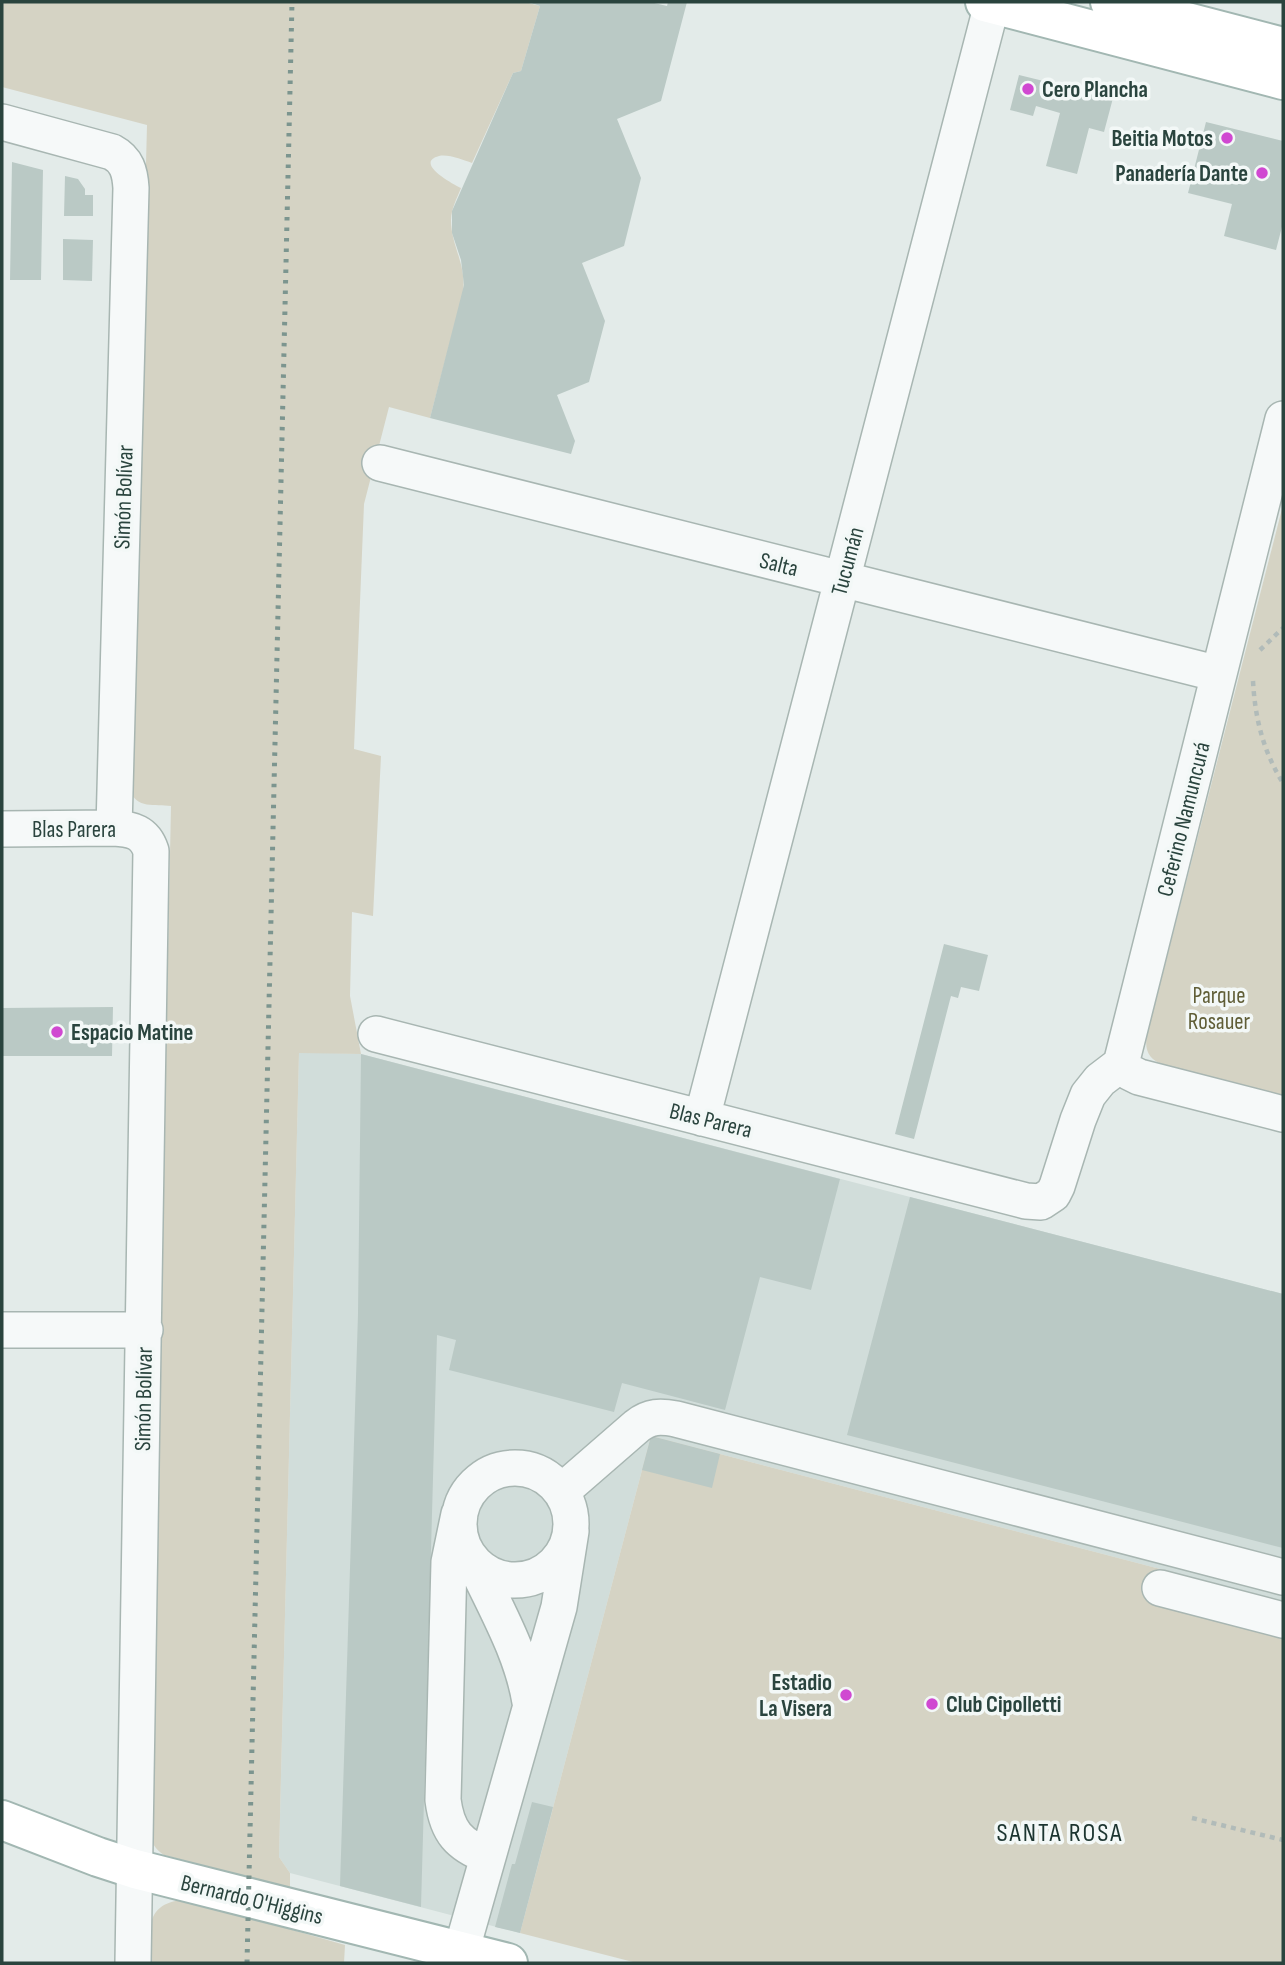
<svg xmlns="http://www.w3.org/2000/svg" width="1285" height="1965" font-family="'Sofia Sans Condensed',sans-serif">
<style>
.built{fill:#d1ddda}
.green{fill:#d5d3c4}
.building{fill:#bac9c5}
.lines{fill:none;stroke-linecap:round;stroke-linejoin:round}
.minor-casing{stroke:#a8b6b2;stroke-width:38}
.major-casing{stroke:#a2b7b2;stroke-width:42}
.path{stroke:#b1bbb9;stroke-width:4.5;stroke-dasharray:5 5;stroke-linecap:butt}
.minor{stroke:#f6f9f9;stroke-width:35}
.major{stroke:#fff;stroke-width:38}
.rail{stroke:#7c958f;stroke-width:5;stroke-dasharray:3.5 7;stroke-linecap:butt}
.poi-dot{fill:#d048d1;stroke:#f3f8f7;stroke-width:2.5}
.labels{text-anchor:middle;stroke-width:7;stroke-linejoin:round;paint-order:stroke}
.poi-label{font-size:23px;font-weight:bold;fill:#2a443e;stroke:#f3f8f7;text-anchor:start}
.street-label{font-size:23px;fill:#2a443e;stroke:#f3f8f7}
.park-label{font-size:23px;fill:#605e37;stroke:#f3f8f7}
.quarter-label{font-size:26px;letter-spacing:2px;fill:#1c3530;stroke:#f3f8f7}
</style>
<rect width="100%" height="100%" fill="#e3ebe9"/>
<path class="built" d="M299 1052 361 1054 1283 1294V1601L651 1436 520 1933 290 1873 279 1857Z"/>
<path class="green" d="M2 2H525L540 6 521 71 513 73 472 163C463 160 449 154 439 156 413 163 455 185 461 188 457 198 451 209 451 220 451 246 467 265 463 293L430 418 389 407 364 504 354 749 381 756 373 916 352 912 350 996 361 1054 299 1053 279 1857 290 1873V1888L164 1855C152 1847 151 1840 150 1826L171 806C155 804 136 809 130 790L147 125 2 87Z
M1283 505V1096L1164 1065C1149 1060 1144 1050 1147 1035Z
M651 1436 1283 1601V1963H637L520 1933Z
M182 1900 194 1902 345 1945 344 1963H148C150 1934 143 1904 182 1900Z"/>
<path class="building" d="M528 2H650L667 6 668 2H687L661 101 617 119 641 178 624 246 582 263 605 321 589 382 557 395 575 441 571 454 430 418 464 285 461 260 452 233V211L513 73 521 71 540 6Z
M1019 75 1113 98 1104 132 1089 128 1077 174 1046 166 1060 113 1036 106 1033 116 1010 110Z
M1206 122 1283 141V223L1276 250 1224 236 1232 204 1188 193Z
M12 162 43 170 41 280H10Z
M65 176 78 179 85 189V195H93V216H64Z
M63 239 93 240 92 281 63 280Z
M944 944 988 955 979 991 961 987 958 998 951 996 914 1139 895 1134Z
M113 1007 112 1056H2V1008Z
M361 1054 840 1179 811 1290 760 1277 725 1410 622 1383 614 1412 449 1370 456 1340 437 1335 421 1907 340 1886 358 1314Z
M910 1197 1283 1294V1548L847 1435Z
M651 1436 720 1454 712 1488 642 1470Z
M532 1802 553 1807 520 1933 495 1927 512 1864H515Z"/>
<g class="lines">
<g class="minor-casing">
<path id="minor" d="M2 122 112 152C127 160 130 172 131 188L114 828
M380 463 1219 674
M2 829 114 828C132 829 145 832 151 851L133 1963
M376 1034 1026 1201 1041 1202 1053 1194 1057 1186 1078 1120 1088 1095 1100 1080 1121 1064 1283 419
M1121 1064 1129 1072 1139 1077 1283 1114
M702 1118 992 4
M2 1330H145
M459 1524a56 56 0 1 1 112 0a56 56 0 1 1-112 0Z
M561 1492 637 1426C650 1416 660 1416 676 1419L1283 1577
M459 1514 449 1562 443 1800C447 1832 459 1845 488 1856
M475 1564C496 1609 522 1653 530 1702
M1160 1588 1283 1620
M461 1952 559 1607 571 1531"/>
</g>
<g class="major-casing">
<path id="major" d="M985 2 1283 80
M1110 2 1283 47
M2 1820 98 1857 135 1869 508 1963"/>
</g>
<path class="path" d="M1260 650 1283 628
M1253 681C1255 718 1263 751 1283 783
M1192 1818 1283 1840"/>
<use href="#minor" class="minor"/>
<use href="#major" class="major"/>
<path class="rail" d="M247 1963 292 2"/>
</g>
<g class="poi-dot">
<circle cx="1028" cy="89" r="7"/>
<circle cx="1227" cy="138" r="7"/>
<circle cx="1262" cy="173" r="7"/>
<circle cx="57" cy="1032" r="7"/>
<circle cx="846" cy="1695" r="7"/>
<circle cx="932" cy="1704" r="7"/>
</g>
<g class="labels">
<g class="poi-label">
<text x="1042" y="97">Cero Plancha</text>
<text x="1213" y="146" text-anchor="end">Beitia Motos</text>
<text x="1248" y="181" text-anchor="end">Panadería Dante</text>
<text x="71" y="1040">Espacio Matine</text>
<text x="832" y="1690" text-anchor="end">Estadio<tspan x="832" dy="26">La Visera</tspan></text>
<text x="946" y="1712">Club Cipolletti</text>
</g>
<g class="street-label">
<text transform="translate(123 497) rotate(-88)" y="8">Simón Bolívar</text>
<text transform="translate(847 561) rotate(-75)" y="8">Tucumán</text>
<text transform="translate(779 564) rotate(14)" y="8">Salta</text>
<text transform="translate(1183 819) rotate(-76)" y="8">Ceferino Namuncurá</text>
<text x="74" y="837">Blas Parera</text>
<text transform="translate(711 1120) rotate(14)" y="8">Blas Parera</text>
<text transform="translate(143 1399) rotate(-89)" y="8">Simón Bolívar</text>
<text transform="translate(252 1899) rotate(14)" y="8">Bernardo O'Higgins</text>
</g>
<g class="park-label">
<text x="1219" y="1003">Parque<tspan x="1219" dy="26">Rosauer</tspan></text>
</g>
<g class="quarter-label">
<text x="1060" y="1841">SANTA ROSA</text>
</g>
</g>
<rect width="1285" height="1965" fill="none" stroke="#2a443e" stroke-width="7"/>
</svg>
